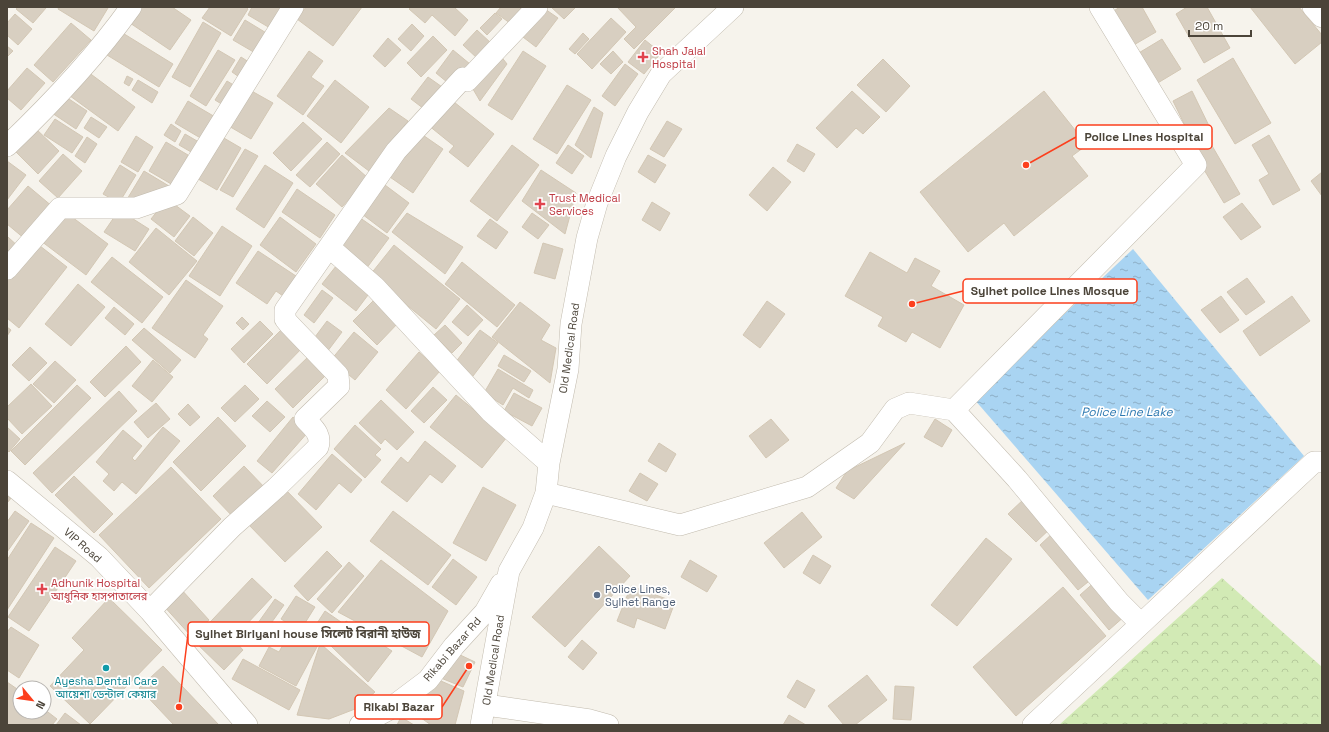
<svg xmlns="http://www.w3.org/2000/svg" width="1329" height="732" font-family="'Space Grotesk','Noto Sans Bengali',sans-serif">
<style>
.forest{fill:url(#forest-crowns)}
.water{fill:url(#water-ripples)}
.building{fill:#d8cfc1;stroke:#d3c7b4}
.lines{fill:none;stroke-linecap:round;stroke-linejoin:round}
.minor-casing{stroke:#c2bbae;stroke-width:22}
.minor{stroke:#fff;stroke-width:21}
.health-dot{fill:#e0444e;stroke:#fff;stroke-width:1.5}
.service-dot{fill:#5c6f8a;stroke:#fff;stroke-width:1.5}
.culture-dot{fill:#0f9aa8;stroke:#fff;stroke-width:1.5}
.labels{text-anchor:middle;stroke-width:3.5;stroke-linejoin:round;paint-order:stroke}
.health-label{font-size:11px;fill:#be3a42;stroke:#fff;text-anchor:start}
.street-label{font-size:11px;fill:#4b4439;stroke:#fff}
.service-label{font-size:11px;fill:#4e5e75;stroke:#fff;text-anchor:start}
.culture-label{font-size:11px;fill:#0d838f;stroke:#fff}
.water-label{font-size:12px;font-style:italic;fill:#2e7ab2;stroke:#fff}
.leader{fill:none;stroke:#fc3f1d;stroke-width:1.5}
.callout-dot{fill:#fc3f1d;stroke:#fff;stroke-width:1.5}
.callout{fill:#fff;stroke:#fc3f1d;stroke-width:1.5}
.callout-label{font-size:12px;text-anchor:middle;font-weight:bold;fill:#4b4439}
</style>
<defs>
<pattern id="forest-crowns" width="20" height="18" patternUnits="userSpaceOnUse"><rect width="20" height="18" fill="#d2eab5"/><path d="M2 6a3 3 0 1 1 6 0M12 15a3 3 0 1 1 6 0" fill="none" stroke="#b6ca9c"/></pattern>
<pattern id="water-ripples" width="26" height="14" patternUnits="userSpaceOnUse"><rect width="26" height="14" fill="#a9d4f2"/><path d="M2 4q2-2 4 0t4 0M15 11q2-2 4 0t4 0" fill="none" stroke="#8caec5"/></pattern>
</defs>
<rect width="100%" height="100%" fill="#f6f3ec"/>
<path class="forest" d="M1222 578 1322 667V725H1059Z"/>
<path class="water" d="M1133 249 1304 456 1148 600 974 399Z"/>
<path class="building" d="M18 7H45L46 8 33 23 16 9Z
M59 7H107L108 8 94 31 58 9Z
M136 7H172L191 20 170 50 127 21Z
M210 7H246L248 9 231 36 202 18Z
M252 7H282L270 28 248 15Z
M306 7H362L333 46 297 19Z
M411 7H454L468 20 455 36 432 15 425 23 409 9Z
M501 7H528L514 26 496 13Z
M542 7 558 18 536 47 519 34Z
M551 7H576L564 19Z
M617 7H676L634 49 624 39 636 27Z
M1120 7H1142L1156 32 1132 46 1112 12Z
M1187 7H1207L1230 48 1204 63 1176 14Z
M1250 7H1299L1322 35V42L1295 64Z
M495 13 502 19 487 35 480 28Z
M15 14 32 29 18 45 7 35V23Z
M611 18 626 32 592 69 577 54Z
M245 20 268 34 257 54 233 40Z
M203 22 221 33 190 87 172 77Z
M71 23 91 40 53 82 34 65Z
M412 24 424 36 411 51 398 39Z
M477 30 492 44 478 59 463 45Z
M121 32 173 64 159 87 107 55Z
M583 33 589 39 575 54 569 49Z
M433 36 447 50 421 77 407 63Z
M388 38 401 50 385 67 373 56Z
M1162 39 1181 69 1156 84 1137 54Z
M645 40 661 53 644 74 628 62Z
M7 46 13 51 7 57Z
M218 50 235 60 206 106 190 96Z
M453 50 470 64 453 87 436 73Z
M309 51 323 61 311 77 324 86 303 115 277 96Z
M523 51 546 66 512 120 488 105Z
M613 51 623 62 611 74 600 64Z
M500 55 507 64 480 101 470 84Z
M241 57 252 64 242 79 232 72Z
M1233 58 1271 123 1235 144 1197 80Z
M883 59 910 86 886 112 857 85Z
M625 64 638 74 615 106 602 96Z
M27 68 45 83 21 110 7 98V91Z
M84 69 135 107 118 131 66 93Z
M127 76 133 79 129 86 124 83Z
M428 77 445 89 428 112 411 99Z
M138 80 158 92 152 103 132 90Z
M335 80 369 107 341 143 307 116Z
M227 81 240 89 228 108 215 100Z
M567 85 591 100 557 154 533 139Z
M248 89 273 103 251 139 227 125Z
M852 91 880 117 863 134 856 128 837 148 816 128Z
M1044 91 1087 145 1072 156 1088 176 1014 236 1004 223 968 252 920 192Z
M1192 91 1212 132 1193 142 1173 101Z
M60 93 87 111 76 129 49 111Z
M449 98 494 134 468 167 449 152 454 146 428 125Z
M188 101 222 121 209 143 175 123Z
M594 107 603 113 591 158 575 145Z
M389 108 408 121 369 171 345 153Z
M91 117 107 127 99 138 84 128Z
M55 119 83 137 72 153 44 135Z
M667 121 682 129 664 157 650 149Z
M303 122 322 139 291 171 273 153Z
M171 124 181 131 175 142 164 135Z
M33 126 59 151 38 174 12 148Z
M417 131 443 149 413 193 387 175Z
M185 134 204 145 198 156 179 145Z
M217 134 241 148 217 190 193 176Z
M1269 135 1300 190 1273 205 1259 180 1269 174 1252 145Z
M136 136 153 147 138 172 121 162Z
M87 137 97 144 85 163 75 156Z
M166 142 188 155 185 160 192 164 178 188 149 171Z
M327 142 340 154 310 187 296 175Z
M797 144 815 154 804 172 787 161Z
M1211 144 1240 194 1224 203 1194 153Z
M512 145 539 165 497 221 470 201Z
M568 145 584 156 572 174 556 163Z
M245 149 258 156 233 197 220 190Z
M63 154 82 171 58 198 39 181Z
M342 155 368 178 342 207 316 184Z
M648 155 666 165 655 183 638 172Z
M7 161 26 175 7 200Z
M120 165 136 175 119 203 103 194Z
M265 165 293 183 264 228 236 209Z
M773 167 791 182 767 211 749 195Z
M541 170 576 193 565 234 522 201Z
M144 171 169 186 126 201Z
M1322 172V196L1311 181Z
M381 182 409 203 387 233 358 211Z
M28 186 53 207 25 239 7 224V210Z
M297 189 335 215 320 238 282 212Z
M167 199 190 216 174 237 151 219Z
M652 202 670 213 660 231 642 220Z
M1242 203 1261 227 1241 240 1223 217Z
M119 210 149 229 135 251 104 232Z
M64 211 108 244 86 275 41 241Z
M407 213 463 247 445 274 392 232Z
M532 213 549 225 538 239 522 227Z
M356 215 389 238 366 269 334 246Z
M193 217 213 233 194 256 175 241Z
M280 217 316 244 296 272 260 245Z
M490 219 508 232 496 249 477 236Z
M222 226 252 246 220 296 189 276Z
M156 228 197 261 169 295 129 262Z
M8 237 21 249 7 263V237Z
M35 242 67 267 19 328 7 318V277Z
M543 243 563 249 555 279 534 273Z
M394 245 460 299 436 329 370 275Z
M258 251 296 276 283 296 276 291 267 304 236 283Z
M870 252 907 273 915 258 940 271 931 286 964 305 940 348 912 332 906 342 878 326 883 317 845 296Z
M112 257 163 297 142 323 91 282Z
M340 261 374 287 356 311 322 284Z
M462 262 515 305 497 327 445 284Z
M1247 278 1265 302 1246 315 1227 292Z
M186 280 223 306 203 335 208 339 195 358 152 328Z
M78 284 105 307 71 346 45 324Z
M322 290 333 298 314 323 304 315Z
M1221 296 1239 320 1220 333 1201 310Z
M1292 296 1310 321 1260 356 1243 331Z
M376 298 400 321 377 345 353 321Z
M767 301 785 314 760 348 743 335Z
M520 302 550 325 541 340 556 348 550 383 492 337Z
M467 305 483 320 468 336 452 322Z
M114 307 134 324 125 335 105 318Z
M242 317 249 324 243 330 236 323Z
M260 321 273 334 244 363 231 349Z
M327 321 342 332 324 356 309 345Z
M286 325 306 344 267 384 247 364Z
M445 325 462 343 452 353 434 335Z
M7 327 11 330 7 336Z
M144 328 181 360 170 373 132 340Z
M480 330 498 343 470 380 452 367Z
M354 332 378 352 355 380 331 360Z
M126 346 141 362 105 397 90 382Z
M30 347 47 363 29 381 12 365Z
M419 352 440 371 406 409 386 390Z
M310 355 328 373 293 408 275 389Z
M504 355 531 371 524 382 498 366Z
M153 360 173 377 152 402 132 386Z
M55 361 76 380 54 403 33 384Z
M498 369 533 390 529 398 513 388 503 405 484 393Z
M31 384 52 406 22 434 7 418V407Z
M77 385 91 398 25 465 11 451Z
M245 385 259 399 235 422 221 408Z
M433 387 447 400 424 423 411 411Z
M119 391 137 411 52 493 33 473Z
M514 393 542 408 532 426 504 411Z
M456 395 507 437 482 468 430 427Z
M381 400 414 432 397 450 385 439 381 444 359 423Z
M267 401 285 417 270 432 252 416Z
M156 403 170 419 148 438 134 422Z
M188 404 200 417 190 426 178 414Z
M218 417 246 446 201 491 173 462Z
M293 417 309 431 272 473 257 461Z
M771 419 789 440 766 458 749 436Z
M935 419 952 430 942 447 924 437Z
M355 425 381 449 375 455 381 460 365 478 334 449Z
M7 427 20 439 9 452 7 450Z
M163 427 180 441 136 494 122 482 114 491 103 481 109 474 96 462 123 430 142 446 132 458 135 461Z
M425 441 456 466 442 483 430 474 407 502 381 482 401 457 408 463Z
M659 443 676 454 666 472 648 461Z
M905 443 854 499 836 488 847 471Z
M332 454 362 480 351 493 339 483 316 510 298 494Z
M244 466 267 490 236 520 213 496Z
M171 467 221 519 149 588 99 535Z
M640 473 658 484 647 501 629 491Z
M74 476 113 514 94 533 55 495Z
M483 487 516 505 486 561 453 543Z
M284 488 322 527 285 562 247 523Z
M7 493 12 497 7 503Z
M1025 498 1052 527 1036 542 1008 514Z
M15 511 29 521 7 552V522Z
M393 511 451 555 428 585 370 541Z
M802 512 822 537 784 568 764 543Z
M31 523 54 538 7 610V560Z
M1054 532 1093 578 1078 590 1040 545Z
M986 538 1012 559 957 626 931 605Z
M599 546 630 576 565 647 532 617Z
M55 547 76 561 29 631 8 617Z
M327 551 342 566 308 601 294 586Z
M813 555 831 566 820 584 803 573Z
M453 559 477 577 456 605 432 587Z
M381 560 448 611 422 657 338 612Z
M690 560 717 576 707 592 681 577Z
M349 562 364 576 332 613 317 599Z
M252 578 272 597 233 639 243 650 224 670 193 640Z
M1097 580 1126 615 1109 630 1080 595Z
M631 586 675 602 665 629 637 618 634 628 617 621Z
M1063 587 1106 636 1016 716 973 667Z
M180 588 209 620 191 636 162 604Z
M296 596 315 607 300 631 281 619Z
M109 598 162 650 90 724 50 686 84 650 72 638Z
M275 599 284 605 257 643 248 637Z
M325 611 341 622 325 644 310 634Z
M346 621 392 651 368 682 330 645Z
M11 627 39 645 19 678 7 670V632Z
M291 630 318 645 296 686 259 666 269 647 279 652Z
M582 640 597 653 583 670 568 657Z
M322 645 375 692 355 709 329 719 297 715 319 647Z
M456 653 475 662 463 687 436 676Z
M243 659 300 690 289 710 232 679Z
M163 666 219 725H174L139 688Z
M867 675 887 700 855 725H844L828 706Z
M434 678 464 691 455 725H431L403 705Z
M797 680 815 690 805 708 787 697Z
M7 682 20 691V712H44V709L57 719 52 725H7Z
M895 686 914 687 911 720 893 719Z
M65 713 81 725H56Z
M789 715 806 725H783Z
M401 717 414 725H397Z"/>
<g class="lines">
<g class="minor-casing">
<path id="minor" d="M1313 7 1322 17
M7 146C51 104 96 56 131 7
M329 247 375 287 491 412 549 463
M7 269 60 208H136L177 194 293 7
M954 410 1196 165 1100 7
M7 481 99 557 150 611 247 725
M546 493 680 525 807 487 870 443 895 409 909 403 954 410 1017 479 1119 602 1141 624 1314 462H1322
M150 611 232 527 276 488 318 447C322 434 313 428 305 419L339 386 338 375 289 324 285 319V310L396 151 463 78 467 81 537 7
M486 705 590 720 608 725
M360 725 388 710 428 680 454 646 485 612 501 584
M481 725 509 571 533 528 546 493 549 463 568 369 571 324 587 238 597 203 616 156 638 112 661 74 733 7
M1033 725 1141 624"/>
</g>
<use href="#minor" class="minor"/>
</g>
<g class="health-dot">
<path d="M641 51h4v4h4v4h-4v4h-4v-4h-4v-4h4z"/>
<path d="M538 198h4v4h4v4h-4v4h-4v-4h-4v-4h4z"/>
<path d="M40 583h4v4h4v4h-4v4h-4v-4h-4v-4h4z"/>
</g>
<circle class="service-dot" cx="597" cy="595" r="4"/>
<circle class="culture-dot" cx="106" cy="668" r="4"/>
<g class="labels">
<g class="health-label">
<text x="652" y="55">Shah Jalal<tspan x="652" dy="13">Hospital</tspan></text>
<text x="549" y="202">Trust Medical<tspan x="549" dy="13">Services</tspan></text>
<text x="51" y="587">Adhunik Hospital<tspan x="51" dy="13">আধুনিক হাসপাতালের</tspan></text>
</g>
<g class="street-label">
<text transform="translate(569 348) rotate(-82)" y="4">Old Medical Road</text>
<text transform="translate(83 545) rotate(41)" y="4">VIP Road</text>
<text transform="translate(452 649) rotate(-49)" y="4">Rikabi Bazar Rd</text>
<text transform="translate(493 660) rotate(-81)" y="4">Old Medical Road</text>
</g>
<g class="service-label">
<text x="605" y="593">Police Lines,<tspan x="605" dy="13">Sylhet Range</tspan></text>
</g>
<g class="culture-label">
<text x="106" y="685">Ayesha Dental Care<tspan x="106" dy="13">আয়েশা ডেন্টাল কেয়ার</tspan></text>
</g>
<g class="water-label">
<text x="1127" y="416">Police Line Lake</text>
</g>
</g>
<path class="leader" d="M1026 165L1076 137M912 304L963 291M179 707L188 634M469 666L442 707"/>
<g class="callout-dot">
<circle cx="1026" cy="165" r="4"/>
<circle cx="912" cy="304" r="4"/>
<circle cx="179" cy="707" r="4"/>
<circle cx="469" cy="666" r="4"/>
</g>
<g class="callout">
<rect x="1076" y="125" width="136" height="24" rx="4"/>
<rect x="963" y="279" width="174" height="24" rx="4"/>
<rect x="188" y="622" width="241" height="24" rx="4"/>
<rect x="355" y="695" width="87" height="24" rx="4"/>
</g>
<g class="callout-label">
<text x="1144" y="141">Police Lines Hospital</text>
<text x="1050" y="295">Sylhet police Lines Mosque</text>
<text x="308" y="638">Sylhet Biriyani house সিলেট বিরানী হাউজ</text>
<text x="399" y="711">Rikabi Bazar</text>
</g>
<rect width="1329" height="732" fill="none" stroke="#4b4439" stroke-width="16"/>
<g transform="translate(32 700) rotate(119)"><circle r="19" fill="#ffffff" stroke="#b7b4b0"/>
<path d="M0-3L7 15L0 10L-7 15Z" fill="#fc3f1d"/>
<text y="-6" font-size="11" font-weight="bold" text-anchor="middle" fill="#4b4439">N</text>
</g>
<path d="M1189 30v6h62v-6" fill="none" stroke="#4b4439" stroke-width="2"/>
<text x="1195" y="30" font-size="12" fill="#4b4439" stroke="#ffffff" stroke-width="3" paint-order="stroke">20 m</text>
</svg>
